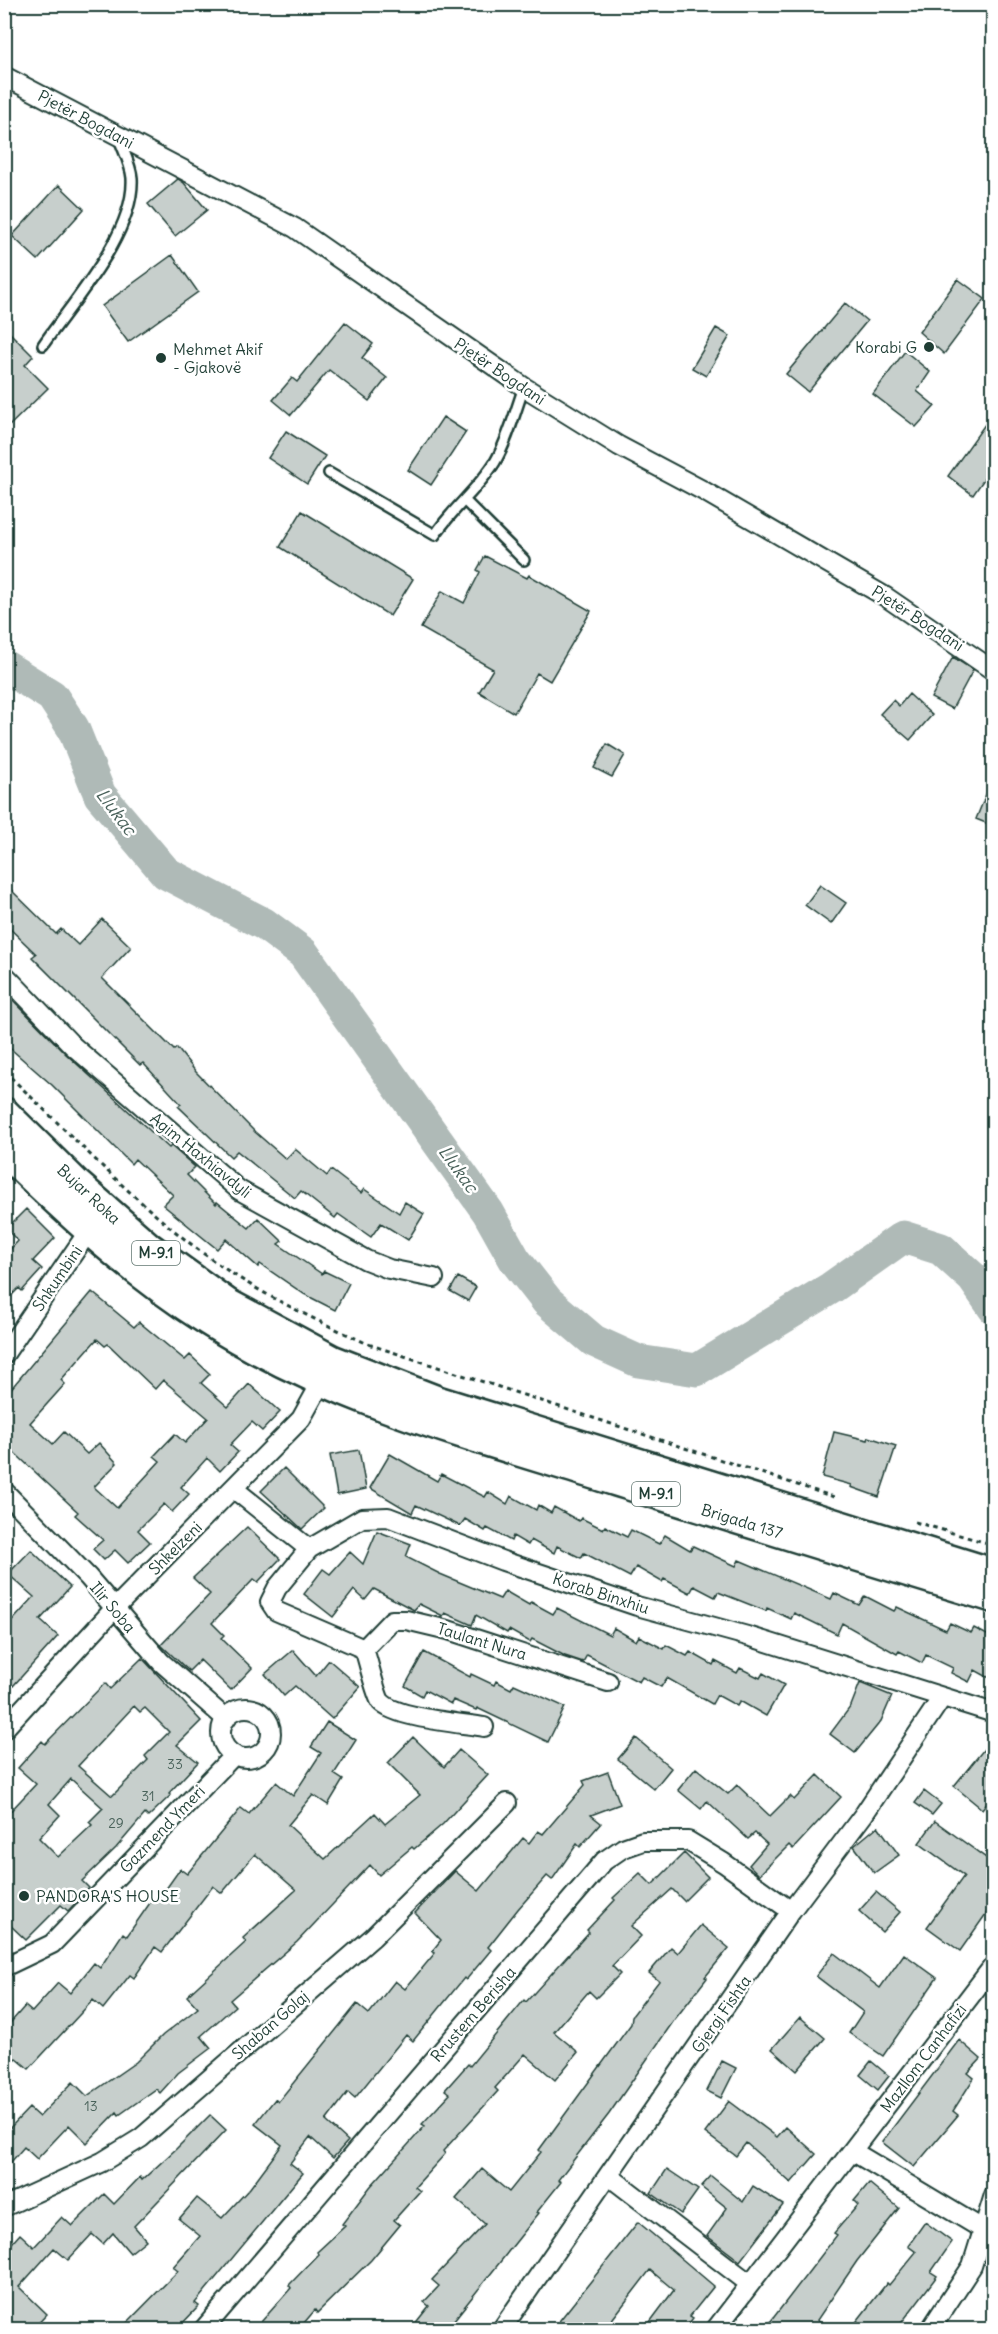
<svg xmlns="http://www.w3.org/2000/svg" width="998" height="2334" font-family="Delius,sans-serif">
<style>
.lines{fill:none;stroke-linecap:round;stroke-linejoin:round}
.river{stroke:#afbab7;stroke-width:33}
.building{fill:#c7cfcc;stroke:#1f3d34;stroke-width:1.5;fill-rule:evenodd}
.service-casing{stroke:#1f3d34;stroke-width:14}
.minor-casing{stroke:#1f3d34;stroke-width:22}
.primary-casing{stroke:#1f3d34;stroke-width:33}
.path{stroke:#1f3d34;stroke-width:3;stroke-dasharray:4.5 4.5;stroke-linecap:butt}
.service{stroke:#fff;stroke-width:9}
.minor{stroke:#fff;stroke-width:18}
.primary{stroke:#fff;stroke-width:28}
.poi-dot{fill:#1f3d34;stroke:#fff;stroke-width:2}
.labels{text-anchor:middle;stroke-width:5;stroke-linejoin:round;paint-order:stroke}
.number-label{font-size:14px;fill:#49625a}
.shield{fill:#fff;stroke:#627771;stroke-width:1.5}
.shield-label{font-size:15px;font-weight:bold;fill:#1f3d34}
.street-label{font-size:16px;fill:#1f3d34;stroke:#fff}
.poi-label{font-size:16px;fill:#1f3d34;stroke:#fff;text-anchor:start}
.water-label{font-size:18px;font-style:italic;fill:#4a625b;stroke:#fff}
</style>
<rect width="100%" height="100%" fill="#fff"/>
<filter id="ink" filterUnits="userSpaceOnUse"><feTurbulence type="fractalNoise" baseFrequency=".0167" numOctaves="2"/><feDisplacementMap in="SourceGraphic" scale="12" xChannelSelector="R" yChannelSelector="G"/><feConvolveMatrix kernelMatrix="1 2 1 2 8 2 1 2 1" color-interpolation-filters="sRGB"/></filter>
<g filter="url(#ink)">
<g class="lines">
<path class="river" d="M4 666 52 696 73 728 100 795 166 873 264 924 303 953 488 1212 515 1260 547 1301 594 1341 638 1361 697 1370 831 1288 903 1237 941 1249 973 1278 994 1308"/>
</g>
<path class="building" d="M178 179 184 183 207 210 175 236 148 204Z
M59 185 84 209 38 260 12 236Z
M172 255 198 292 128 342 102 306Z
M958 279 985 299 944 354 919 332Z
M845 303 867 321 808 392 786 374Z
M345 322 373 344 362 358 387 378 369 401 329 370 291 415 273 400 292 378 297 382Z
M4 327 33 356 25 365 48 388 4 431Z
M716 328 730 336 706 376 692 368Z
M905 351 930 372 917 391 935 406 916 427 873 394Z
M993 413V466L973 495 948 476Z
M443 417 466 432 431 485 408 470Z
M286 431 325 456 307 484 268 458Z
M302 511 413 579 390 616 280 547Z
M485 556 527 578 529 575 591 611 550 681 537 673 514 713 479 692 493 669 421 628 442 591 464 603 480 572 477 570Z
M953 657 973 670 952 709 931 698Z
M909 694 932 715 910 740 880 714 893 700 899 706Z
M607 744 625 755 612 777 594 768Z
M993 777V826L976 819Z
M4 883 56 934 61 929 78 945 102 919 131 947 102 978 174 1050 177 1048 196 1072 255 1132 286 1159 295 1149 327 1176 331 1170 361 1193 364 1189 399 1213 405 1202 424 1214 408 1240 381 1223 371 1237 338 1214 335 1218 301 1191 295 1198 237 1151 231 1157 178 1106 181 1104 143 1063 140 1065 32 957 36 954 4 923Z
M820 885 846 903 831 924 805 905Z
M4 991 66 1054 169 1148 171 1146 195 1167 187 1175 216 1204 217 1202 249 1228 258 1218 282 1241 278 1244 322 1274 324 1271 349 1283 335 1310 304 1294 260 1264 258 1267 226 1239 217 1249 163 1205 173 1195 135 1159 131 1164 52 1085 4 1043Z
M26 1209 55 1238 33 1261 42 1269 22 1291 19 1288 4 1303V1256L18 1241 6 1229Z
M458 1277 476 1287 468 1301 450 1291Z
M92 1292 134 1327 139 1322 185 1360 190 1355 210 1374 201 1383 228 1407 249 1384 280 1412 262 1431 252 1422 230 1445 238 1452 220 1471 207 1458 181 1487 189 1494 172 1512 164 1504 138 1530 150 1542 128 1563 115 1550 104 1560 93 1549 103 1540 75 1515 78 1512 4 1443V1397ZM97 1339 105 1346 108 1344 155 1389 163 1380 208 1418 185 1443 175 1434 154 1456 160 1461 117 1508 94 1487 117 1463 99 1443 87 1454 64 1432 53 1444 30 1423 65 1384 61 1380Z
M834 1432 868 1440 869 1437 896 1446 879 1497 851 1487 852 1485 822 1477Z
M359 1450 366 1489 337 1495 330 1455Z
M390 1454 437 1481 441 1474 485 1497 488 1492 507 1504 511 1496 536 1510 538 1505 551 1513 554 1507 579 1521 581 1518 603 1529 605 1526 627 1537 631 1530 659 1544 665 1535 690 1550 693 1546 736 1566 739 1560 831 1599 834 1593 859 1605 865 1596 894 1611 897 1607 946 1630 950 1623 971 1633 974 1628 993 1638V1680L975 1670 969 1682 951 1673 953 1668 926 1655 922 1663 899 1651 897 1654 842 1623 837 1634 794 1613 791 1619 767 1608 766 1611 718 1592 715 1597 694 1586 690 1593 664 1579 662 1582 636 1567 630 1577 584 1553 581 1558 557 1546 554 1553 531 1540 528 1545 513 1536 511 1541 487 1528 485 1531 465 1519 460 1526 416 1505 412 1513 370 1488Z
M284 1468 324 1508 302 1529 261 1491Z
M247 1527 280 1559 258 1582 254 1579 212 1623 224 1635 221 1638 252 1668 231 1690 200 1660 189 1671 161 1645 210 1594 193 1578Z
M377 1531 411 1544 406 1557 440 1574 500 1599 505 1591 529 1605 531 1602 553 1614 557 1608 610 1635 614 1628 636 1641 639 1636 664 1649 666 1645 687 1656 690 1652 713 1665 715 1661 737 1673 740 1668 760 1678 763 1673 784 1685 766 1716 740 1701 737 1706 717 1695 712 1704 667 1678 661 1687 642 1677 639 1682 587 1655 583 1662 565 1656 532 1639 530 1642 509 1630 507 1633 476 1615 472 1625 445 1613 443 1616 419 1604 414 1610 374 1589 365 1600 354 1590 333 1617 304 1594 323 1569 330 1574 350 1552 363 1564Z
M31 1550 70 1587 40 1620 58 1636 4 1696V1630L34 1597 8 1574Z
M293 1650 316 1676 329 1660 360 1687 332 1719 295 1686 284 1696 265 1674Z
M424 1652 470 1677 471 1674 494 1685 496 1681 511 1689 514 1684 565 1707 548 1742 477 1708 476 1710 453 1700 451 1704 425 1690 422 1696 405 1686Z
M142 1658 201 1721 177 1745 198 1762 169 1793 171 1795 148 1817 145 1814 116 1848 82 1881 89 1888 68 1911 61 1905 26 1940 11 1926 4 1932V1818L36 1784 18 1768 42 1741 45 1744 105 1683 110 1689ZM134 1706 140 1712 145 1708 169 1732 145 1756 148 1760 112 1796 78 1766ZM71 1779 103 1808 89 1822 92 1825 58 1857 39 1838 60 1815 49 1804Z
M860 1683 892 1696 881 1721 855 1753 830 1734 851 1706Z
M327 1722 356 1740 334 1774 343 1780 328 1805 313 1795 288 1825 325 1859 375 1813 385 1824 420 1795 388 1763 413 1737 444 1767 459 1750 488 1775 443 1824 414 1849 412 1847 379 1875 370 1865 297 1942 230 2000 235 2006 201 2036 211 2048 178 2073 160 2093 156 2089 119 2115 117 2112 87 2143 69 2125 37 2159 24 2147 4 2170V2134L29 2108 39 2117 73 2082 87 2096 136 2062 163 2035 198 2008 187 1996 246 1942 243 1938 296 1890 255 1854 222 1893 213 1886 162 1952 155 1947 134 1978 130 1975 103 2009 93 2000 29 2069 16 2058 4 2070V2030L25 2006 32 2012 58 1983 70 1993 94 1963 100 1968 123 1933 127 1936 152 1900 156 1903 180 1869 187 1874 241 1808 249 1814 276 1782 293 1796 321 1753 311 1747Z
M636 1738 671 1768 654 1789 618 1759Z
M993 1738V1795L982 1809 954 1786Z
M696 1768 728 1794 737 1785 770 1816 790 1796 794 1800 818 1775 841 1797 793 1849 789 1845 759 1875 749 1865 767 1844 755 1833 748 1839 707 1801 701 1809 678 1790Z
M608 1772 620 1804 591 1815 601 1823 580 1847 577 1844 552 1880 547 1876 518 1909 488 1947 491 1950 466 1980 464 1978 413 2041 406 2035 355 2098 348 2092 326 2121 348 2141 333 2158 310 2137 290 2163 303 2173 195 2303 199 2306 176 2330H120L178 2271 173 2267 200 2236 179 2219 197 2198 222 2218 250 2188 282 2145 255 2124 275 2099 278 2102 357 2004 369 2014 395 1981 405 1989 435 1953 432 1951 441 1940 415 1913 455 1871 479 1891 523 1838 529 1843 538 1831 543 1834 585 1785 583 1781Z
M924 1791 941 1804 932 1815 915 1803Z
M935 1821 993 1863V1904L960 1951 927 1927 964 1876 919 1843Z
M878 1826 899 1855 874 1873 854 1846Z
M684 1853 708 1877 684 1901 672 1889 631 1926 641 1936 612 1966 620 1974 596 1998 589 1991 554 2032 578 2052 555 2080 525 2054 495 2088 498 2091 443 2151 445 2154 415 2187 420 2191 394 2220 400 2225 371 2260 317 2313 315 2310 298 2330H254L291 2288 289 2285 319 2254 317 2252 345 2226 342 2224 370 2187 425 2126 422 2124 450 2094 445 2090 468 2064 470 2066 524 2000 526 2002 589 1932 587 1930 615 1900 613 1898 640 1873 652 1885Z
M876 1892 900 1912 882 1932 859 1911Z
M701 1925 729 1948 705 1977 707 1978 675 2019 609 2114 558 2180 561 2182 537 2212 539 2213 446 2330H410L429 2306 424 2302 439 2286 432 2280 485 2224 456 2199 482 2169 509 2192 541 2152 539 2150 631 2024 632 2016 659 1981 649 1973 671 1947 678 1953Z
M834 1953 880 1988 904 1954 937 1978 883 2056 849 2033 863 2012 816 1976Z
M800 2017 825 2038 797 2071 772 2049Z
M959 2040 981 2059 968 2073 974 2078 953 2111 958 2115 914 2167 882 2142Z
M722 2061 736 2068 721 2098 707 2091Z
M871 2061 889 2076 878 2090 860 2075Z
M729 2101 777 2137 786 2127 816 2154 791 2183 746 2143 736 2156 705 2133Z
M210 2115 226 2130 134 2226 146 2240 130 2253 113 2233 103 2244 92 2234 68 2260 54 2248 19 2287 47 2314 32 2330H19L4 2316V2252L20 2234 34 2247 62 2217 72 2226 104 2194 114 2204 140 2177 142 2180 176 2149Z
M667 2169 698 2190 681 2214 651 2193Z
M711 2176 743 2202 753 2186 783 2205 740 2261 707 2236 727 2208 701 2187Z
M869 2183 899 2208 857 2261 817 2320 829 2330H764L837 2235 834 2233 858 2205 854 2201Z
M638 2222 714 2286 690 2316 693 2318 684 2330H644L674 2290 650 2270 607 2326 602 2323 597 2330H552Z
M925 2222 952 2242 931 2272 937 2276 896 2330H850L887 2283 889 2285 916 2252 908 2246Z"/>
<g class="lines">
<g class="service-casing">
<path id="service" d="M43 345C74 300 135 233 132 178 131 165 123 150 119 138
M329 473 435 535C453 508 478 489 495 462 508 440 515 412 524 387
M464 500 524 560"/>
</g>
<g class="minor-casing">
<path id="minor" d="M4 76 295 228 524 387 619 446 702 490 886 597 994 671
M4 974 73 1046 239 1190 366 1260 389 1269 434 1278
M4 1355 88 1232
M234 1489 309 1549 362 1518 388 1517 503 1561 637 1606 751 1637 994 1713
M4 1491 88 1577 161 1662 226 1719
M309 1549 277 1588 270 1602 276 1611 364 1649C368 1659 376 1696 381 1702 396 1718 460 1723 484 1727
M364 1649 392 1620H406L448 1630 608 1682
M221 1733a25 25 0 1 1 50 0a25 25 0 1 1-50 0Z
M4 1729 114 1609 301 1419 327 1372
M4 1967 52 1944 234 1755
M852 2151 994 2236
M609 2176 750 2284
M4 2207 102 2162 141 2138 373 1937 507 1803
M203 2330 604 1861 623 1848 643 1841H688L724 1863 791 1911
M501 2330 791 1911 864 1814 941 1699
M715 2330 994 1965
M930 2330 972 2266 994 2195"/>
</g>
<g class="primary-casing">
<path id="primary" d="M4 1112 77 1184 149 1247 227 1303 333 1360 436 1400 994 1573
M4 1151C68 1213 132 1273 208 1321 329 1398 466 1435 602 1477 733 1518 863 1559 994 1598"/>
</g>
<path class="path" d="M4 1071C72 1135 136 1205 211 1259 259 1294 314 1319 368 1344L834 1497
M915 1522 994 1545"/>
<use href="#service" class="service"/>
<use href="#minor" class="minor"/>
<use href="#primary" class="primary"/>
</g>
</g>
<g class="poi-dot">
<circle cx="929" cy="347" r="6"/>
<circle cx="161" cy="358" r="6"/>
<circle cx="24" cy="1896" r="6"/>
</g>
<g class="labels">
<g class="number-label">
<text x="175" y="1769">33</text>
<text x="148" y="1801">31</text>
<text x="116" y="1828">29</text>
<text x="91" y="2111">13</text>
</g>
<g class="shield">
<rect x="132" y="1241" width="48" height="24" rx="4.5"/>
<rect x="632" y="1482" width="48" height="24" rx="4.5"/>
</g>
<g class="shield-label">
<text x="156" y="1258">M-9.1</text>
<text x="656" y="1499">M-9.1</text>
</g>
<g class="street-label">
<text transform="translate(86 119) rotate(28)" y="6">Pjetër Bogdani</text>
<text transform="translate(500 371) rotate(34)" y="6">Pjetër Bogdani</text>
<text transform="translate(918 618) rotate(33)" y="6">Pjetër Bogdani</text>
<text transform="translate(201 1155) rotate(39)" y="6">Agim Haxhiavdyli</text>
<text transform="translate(89 1194) rotate(43)" y="6">Bujar Roka</text>
<text transform="translate(57 1278) rotate(-56)" y="6">Shkumbini</text>
<text transform="translate(742 1521) rotate(17)" y="6">Brigada 137</text>
<text transform="translate(175 1548) rotate(-45)" y="6">Shkelzeni</text>
<text transform="translate(601 1593) rotate(18)" y="6">Korab Binxhiu</text>
<text transform="translate(113 1607) rotate(50)" y="6">Ilir Soba</text>
<text transform="translate(482 1641) rotate(17)" y="6">Taulant Nura</text>
<text transform="translate(162 1829) rotate(-46)" y="6">Gazmend Ymeri</text>
<text transform="translate(473 2014) rotate(-49)" y="6">Rrustem Berisha</text>
<text transform="translate(721 2014) rotate(-55)" y="6">Gjergj Fishta</text>
<text transform="translate(270 2025) rotate(-41)" y="6">Shaban Golaj</text>
<text transform="translate(923 2058) rotate(-53)" y="6">Mazllom Canhafizi</text>
</g>
<g class="poi-label">
<text x="917" y="353" text-anchor="end">Korabi G</text>
<text x="173" y="355">Mehmet Akif<tspan x="173" dy="18">- Gjakovë</tspan></text>
<text x="36" y="1902">PANDORA'S HOUSE</text>
</g>
<g class="water-label">
<text transform="translate(116 812) rotate(53)" y="6">Llukac</text>
<text transform="translate(458 1169) rotate(54)" y="6">Llukac</text>
</g>
</g>
<rect width="998" height="2334" fill="none" stroke="#fff" stroke-width="24"/>
<rect x="12" y="12" width="974" height="2310" fill="none" stroke="#1f3d34" stroke-width="2" filter="url(#ink)"/>
</svg>
